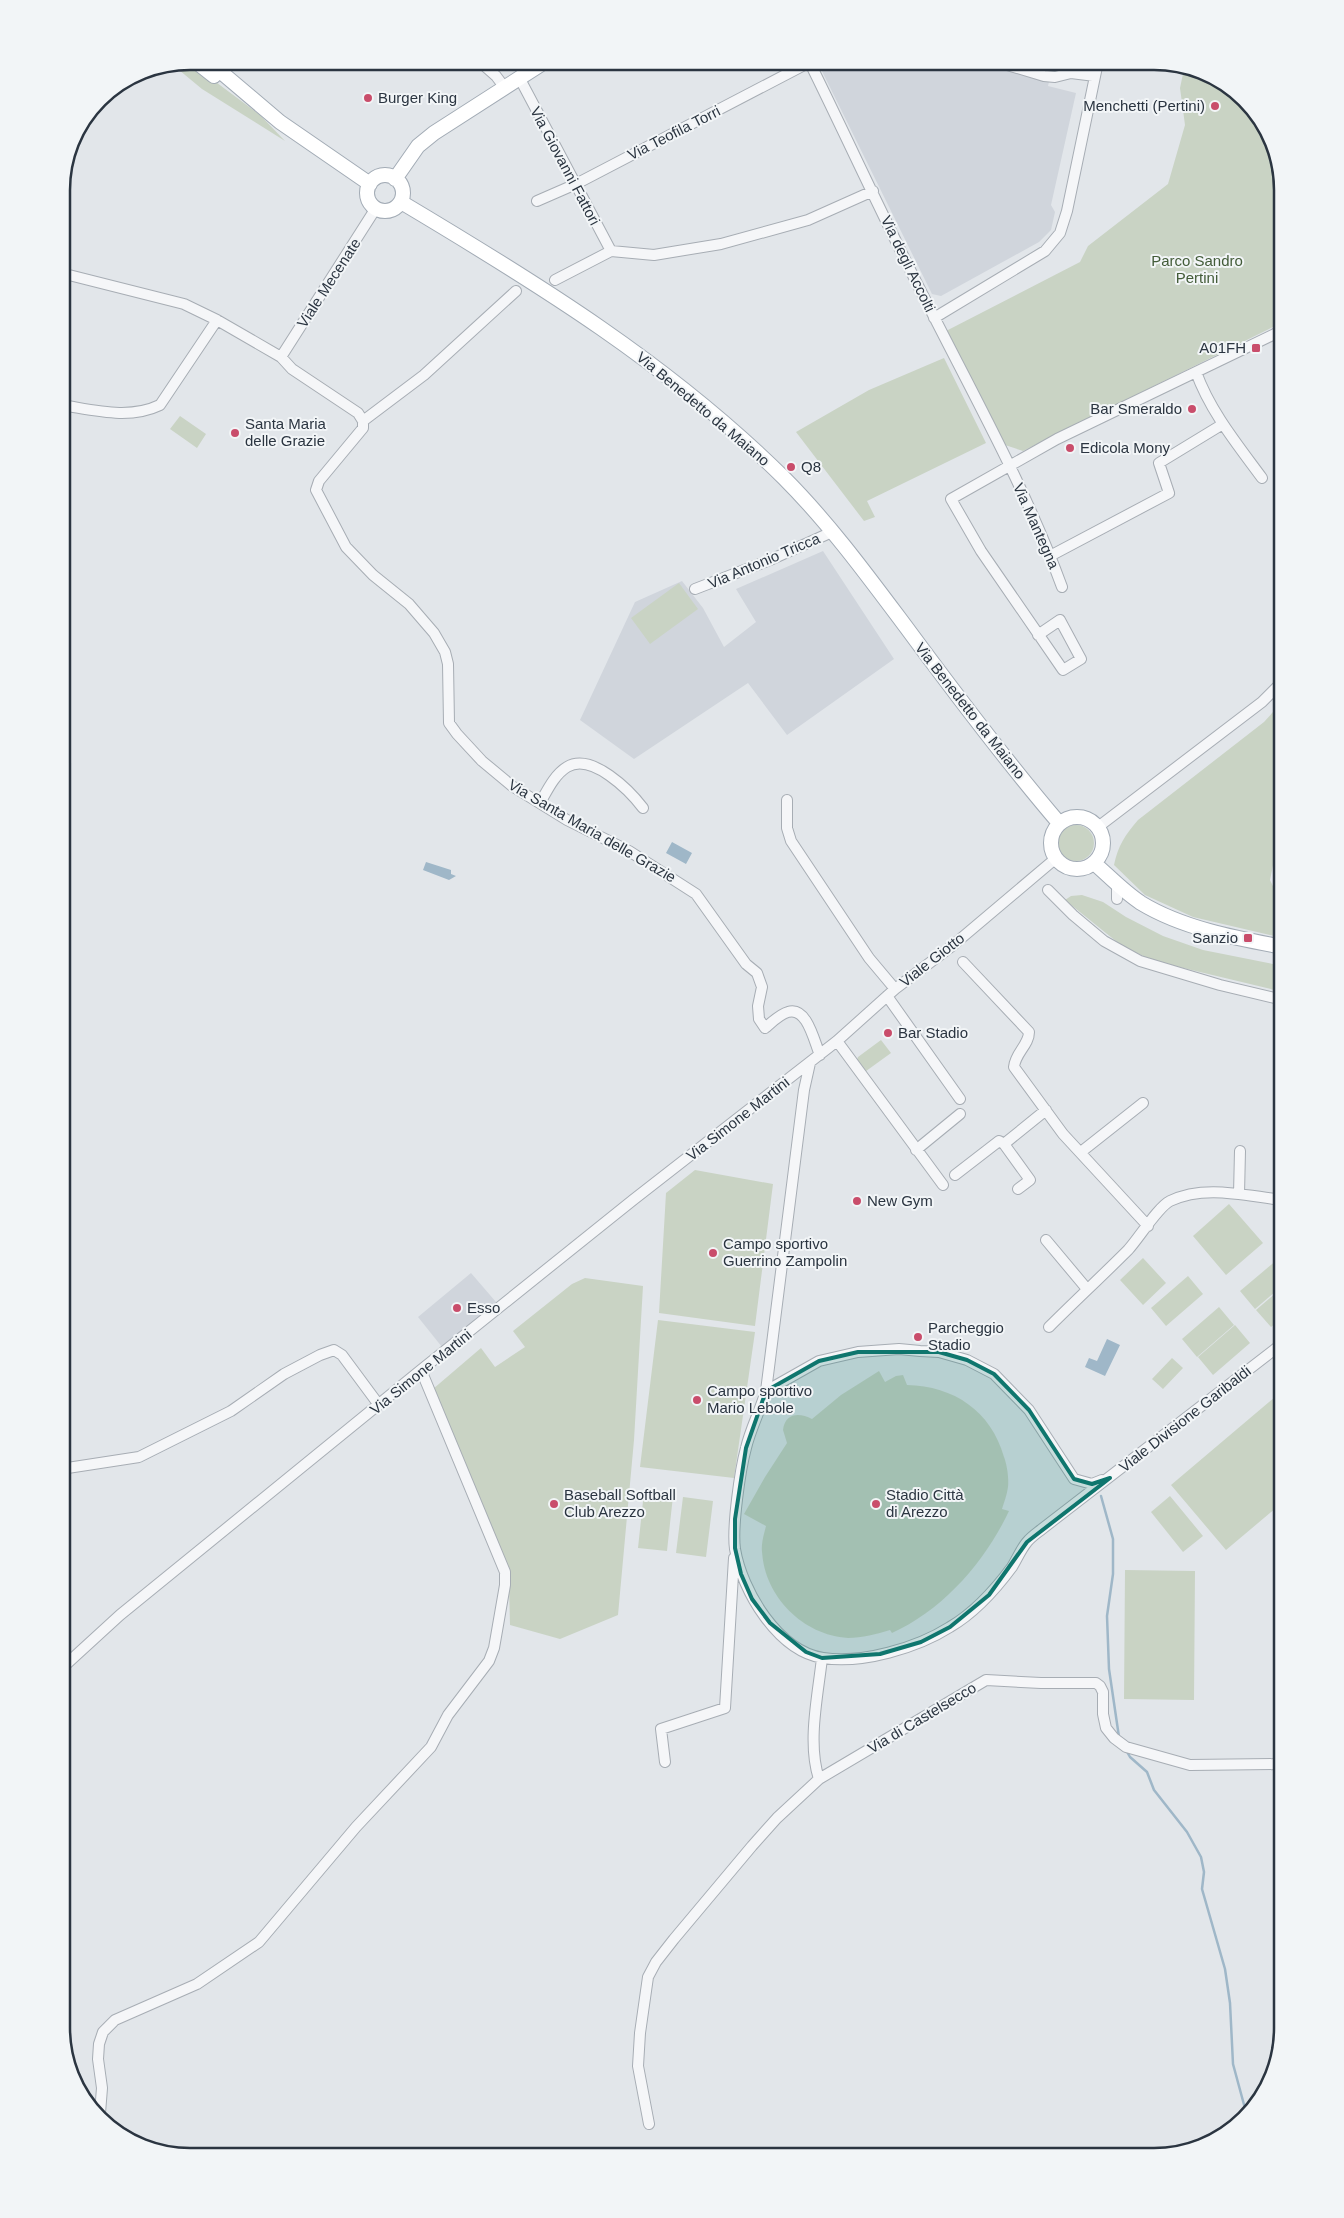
<svg xmlns="http://www.w3.org/2000/svg" width="1344" height="2218" font-family="Helvetica,sans-serif">
<style>
.built{fill:#d0d5dc}
.green{fill:#c9d3c4}
.water{fill:#9fb7c8}
.lines{fill:none;stroke-linecap:round;stroke-linejoin:round}
.stream{stroke:#9fb7c8;stroke-width:2.5}
.minor-casing{stroke:#a7adb4;stroke-width:12}
.major-casing{stroke:#a2abb5;stroke-width:16}
.minor{stroke:#f5f6f8;stroke-width:10}
.major{stroke:#fff;stroke-width:14}
.marked{fill:#0f766e;fill-opacity:0.2;stroke:#0f766e;stroke-width:4;stroke-linejoin:round}
.poi-dot{fill:#c94d6b;stroke:#f2f5f7;stroke-width:2}
.labels{text-anchor:middle;stroke-width:4;stroke-linejoin:round;paint-order:stroke}
.poi-label{font-size:15px;fill:#2b3541;stroke:#f2f5f7;text-anchor:start}
.street-label{font-size:15px;fill:#2b3541;stroke:#f2f5f7}
.park-label{font-size:15px;fill:#435c39;stroke:#f2f5f7}
.rim{fill:none;stroke:#2b3541;stroke-width:2.5}
</style>
<rect width="100%" height="100%" fill="#e2e6ea"/>
<path class="built" d="M817 61 1041 62 1053 64 1048 86 1076 93 1051 205 1055 212 1051 230 1039 242 941 296 932 294Z
M823 551 894 659 787 735 748 683 634 759 580 720 635 602 682 581 703 608 724 647 756 622 736 589Z
M471 1273 496 1302 442 1347 418 1317Z"/>
<path class="green" d="M189 62 260 115 285 141 202 89 173 65Z
M1184 69 1226 83 1270 134 1283 190V322L1023 451 1005 445 946 331 1080 262 1088 246 1168 184 1185 125 1180 88Z
M944 358 986 443 867 501 875 517 864 521 796 432 869 390Z
M180 416 206 434 197 448 170 429Z
M679 583 698 609 650 644 631 618Z
M1283 701V816L1270 880 1283 907V938L1193 917 1145 895 1114 865C1118 846 1125 835 1138 820L1264 722Z
M1058 843a18 18 0 1 1 36 0a18 18 0 1 1-36 0Z
M1082 895 1103 902 1126 917 1163 936 1203 950 1283 966V992L1154 961 1122 946 1065 900 1071 896Z
M881 1040 891 1053 862 1074 855 1064 858 1057Z
M695 1170 773 1184 755 1326 659 1313 666 1193Z
M1229 1204 1263 1243 1226 1275 1193 1236Z
M1143 1258 1166 1283 1143 1305 1120 1280Z
M1278 1259 1283 1265V1285L1255 1309 1240 1291Z
M1188 1276 1203 1294 1166 1326 1151 1308Z
M585 1278 643 1286 634 1440 618 1615 560 1639 510 1625 509 1586 433 1389 481 1348 495 1367 525 1347 513 1331 572 1284Z
M1283 1287V1317L1271 1327 1256 1310Z
M1219 1307 1234 1325 1197 1357 1182 1339Z
M658 1320 755 1332 734 1478 640 1467Z
M1235 1325 1250 1343 1213 1375 1198 1357Z
M1172 1358 1183 1368 1163 1389 1152 1379Z
M879 1371 885 1382 896 1376 903 1375 907 1385C954 1386 991 1411 1004 1457 1007 1465 1009 1478 1008 1487 1007 1495 1004 1502 1002 1509L1009 1511C985 1562 943 1610 892 1633L890 1630C877 1634 862 1638 848 1638 803 1635 765 1597 762 1552 761 1543 764 1534 766 1526L744 1514 765 1477 787 1443 783 1430C785 1413 799 1412 812 1419L841 1395Z
M1281 1392 1283 1394V1502L1226 1550 1171 1485Z
M644 1492 673 1496 667 1551 638 1548Z
M1170 1496 1203 1536 1183 1552 1151 1512Z
M683 1497 713 1501 706 1557 676 1553Z
M1125 1570 1195 1571 1194 1700 1124 1699Z"/>
<path class="water" d="M672 842 692 853 686 864 666 853Z
M426 862 451 870V874L456 876 449 880 423 870Z
M1107 1339 1120 1345 1105 1376 1085 1367 1089 1358 1097 1361Z"/>
<g class="lines">
<path class="stream" d="M1101 1496 1113 1539V1574L1107 1616 1109 1669 1119 1737
M1126 1750 1130 1757 1147 1772 1154 1790 1187 1832 1201 1857 1204 1872 1202 1889 1225 1969 1230 2003 1233 2064 1246 2112"/>
<g class="minor-casing">
<path id="minor" d="M479 61 496 76 505 88
M809 61C849 142 886 224 927 303 974 396 1026 489 1062 587
M994 61 1044 76 1055 77 1071 73
M1063 62 1071 73 1095 76
M520 79 611 251
M537 201 576 184 810 62
M61 273 184 304 217 320 281 357 292 369 358 413 363 421V428L319 481 316 490 346 547 373 575 409 604 434 633 445 652 448 664 449 723 457 734 482 761 512 786 567 820 629 851 696 894 746 964 757 973 762 987 758 1006 759 1019 765 1028C771 1023 780 1014 788 1012 807 1006 814 1041 820 1055
M555 280 611 251 654 255 721 244 808 220 873 191
M934 318 1045 251 1060 233 1067 211 1098 62
M281 357 376 208
M1196 372C1210 411 1237 444 1262 478
M61 405C94 410 129 420 160 405L217 320
M363 421 424 375 516 291
M1050 556 1169 493 1159 463 1223 424
M695 589 770 560 832 532
M1038 635 1060 620 1081 659 1063 670 981 551 951 499 1057 439 1283 330
M787 800V828L791 841 869 958 895 989
M540 803C547 791 554 775 567 767 592 752 630 791 643 808
M1098 827 1262 702 1283 681
M1117 883V899
M1048 890 1073 915 1104 941 1140 961 1220 985 1283 1000
M963 962 1029 1032C1029 1045 1015 1053 1014 1067L1063 1134 1148 1226
M887 996 960 1099
M837 1041 943 1185
M810 1063 804 1090 766 1391C760 1411 750 1430 746 1448 740 1470 732 1527 735 1549 742 1591 778 1651 823 1658 862 1664 917 1648 950 1627 974 1613 995 1590 1012 1567 1017 1559 1021 1549 1027 1542 1031 1537 1037 1533 1042 1529L1283 1343
M916 1150 960 1114
M1081 1152 1143 1103
M955 1175 999 1141 1004 1144
M1018 1189 1030 1180 1004 1144 1046 1110
M1239 1194 1240 1151
M1046 1240 1087 1289
M1049 1327C1075 1301 1102 1276 1128 1250 1139 1238 1158 1207 1170 1201 1205 1184 1246 1196 1283 1200
M766 1391 819 1361 858 1352 899 1349 920 1351 939 1352 967 1360 994 1374 1029 1410 1074 1479 1092 1484 1102 1480
M61 1469 139 1457 231 1411 284 1374 320 1355 334 1350 342 1355 379 1405
M61 1669 120 1615 421 1370 633 1200 837 1041 895 989 952 946 1055 859
M665 1762 661 1729 725 1708 734 1558
M819 1779 986 1680 1041 1683H1096L1100 1686 1103 1692V1714L1106 1728 1114 1738 1126 1747 1190 1765 1283 1764
M100 2113 102 2088 98 2059 99 2044 103 2032 115 2020 197 1984 259 1942 356 1827 431 1747 448 1715 489 1661 494 1648 505 1585V1572L421 1370
M649 2124 638 2066 640 2033 648 1977 656 1962 674 1939 752 1846 777 1818 819 1779C807 1743 818 1695 822 1658"/>
</g>
<g class="major-casing">
<path id="major" d="M195 61 214 76
M208 61 280 122 370 184
M367 193a18 18 0 1 1 36 0a18 18 0 1 1-36 0Z
M395 179 418 146 434 133 546 61
M401 202C537 283 670 365 784 478 830 524 870 579 909 631 957 696 1006 761 1059 823
M1051 843a26 26 0 1 1 52 0a26 26 0 1 1-52 0Z
M1094 863C1109 876 1124 892 1141 903 1182 928 1235 938 1283 947"/>
</g>
<use href="#minor" class="minor"/>
<use href="#major" class="major"/>
</g>
<path class="marked" d="M858 1352H939L967 1360 994 1374 1029 1410 1074 1479 1092 1484 1110 1478 1027 1542 989 1595 950 1627 921 1642 880 1654 822 1658 806 1652 770 1623 752 1599 741 1574 735 1548V1519L746 1448 766 1391 819 1361Z"/>
<g class="poi-dot">
<circle cx="368" cy="98" r="5"/>
<circle cx="1215" cy="106" r="5"/>
<rect x="1251" y="343" width="10" height="10" rx="2.5"/>
<circle cx="1192" cy="409" r="5"/>
<circle cx="235" cy="433" r="5"/>
<circle cx="1070" cy="448" r="5"/>
<circle cx="791" cy="467" r="5"/>
<rect x="1243" y="933" width="10" height="10" rx="2.5"/>
<circle cx="888" cy="1033" r="5"/>
<circle cx="857" cy="1201" r="5"/>
<circle cx="713" cy="1253" r="5"/>
<circle cx="457" cy="1308" r="5"/>
<circle cx="918" cy="1337" r="5"/>
<circle cx="697" cy="1400" r="5"/>
<circle cx="554" cy="1504" r="5"/>
<circle cx="876" cy="1504" r="5"/>
</g>
<g class="labels">
<g class="poi-label">
<text x="378" y="103">Burger King</text>
<text x="1205" y="111" text-anchor="end">Menchetti (Pertini)</text>
<text x="1246" y="353" text-anchor="end">A01FH</text>
<text x="1182" y="414" text-anchor="end">Bar Smeraldo</text>
<text x="245" y="429">Santa Maria<tspan x="245" dy="17">delle Grazie</tspan></text>
<text x="1080" y="453">Edicola Mony</text>
<text x="801" y="472">Q8</text>
<text x="1238" y="943" text-anchor="end">Sanzio</text>
<text x="898" y="1038">Bar Stadio</text>
<text x="867" y="1206">New Gym</text>
<text x="723" y="1249">Campo sportivo<tspan x="723" dy="17">Guerrino Zampolin</tspan></text>
<text x="467" y="1313">Esso</text>
<text x="928" y="1333">Parcheggio<tspan x="928" dy="17">Stadio</tspan></text>
<text x="707" y="1396">Campo sportivo<tspan x="707" dy="17">Mario Lebole</tspan></text>
<text x="564" y="1500">Baseball Softball<tspan x="564" dy="17">Club Arezzo</tspan></text>
<text x="886" y="1500">Stadio Città<tspan x="886" dy="17">di Arezzo</tspan></text>
</g>
<g class="street-label">
<text transform="translate(674 133) rotate(-27)" y="5">Via Teofila Torri</text>
<text transform="translate(565 166) rotate(62)" y="5">Via Giovanni Fattori</text>
<text transform="translate(908 264) rotate(64)" y="5">Via degli Accolti</text>
<text transform="translate(329 283) rotate(-57)" y="5">Viale Mecenate</text>
<text transform="translate(703 409) rotate(40)" y="5">Via Benedetto da Maiano</text>
<text transform="translate(1036 526) rotate(66)" y="5">Via Mantegna</text>
<text transform="translate(764 561) rotate(-23)" y="5">Via Antonio Tricca</text>
<text transform="translate(970 711) rotate(52)" y="5">Via Benedetto da Maiano</text>
<text transform="translate(592 831) rotate(30)" y="5">Via Santa Maria delle Grazie</text>
<text transform="translate(932 960) rotate(-38)" y="5">Viale Giotto</text>
<text transform="translate(738 1119) rotate(-38)" y="5">Via Simone Martini</text>
<text transform="translate(421 1372) rotate(-39)" y="5">Via Simone Martini</text>
<text transform="translate(1185 1419) rotate(-38)" y="5">Viale Divisione Garibaldi</text>
<text transform="translate(922 1718) rotate(-31)" y="5">Via di Castelsecco</text>
</g>
<g class="park-label">
<text x="1197" y="266">Parco Sandro<tspan x="1197" dy="17">Pertini</tspan></text>
</g>
</g>
<path d="M0 0H1344V2218H0ZM190 70H1154A120 120 0 0 1 1274 190V2028A120 120 0 0 1 1154 2148H190A120 120 0 0 1 70 2028V190A120 120 0 0 1 190 70Z" fill="#f2f5f7" fill-rule="evenodd"/>
<path class="rim" d="M190 70H1154A120 120 0 0 1 1274 190V2028A120 120 0 0 1 1154 2148H190A120 120 0 0 1 70 2028V190A120 120 0 0 1 190 70Z"/>
</svg>
